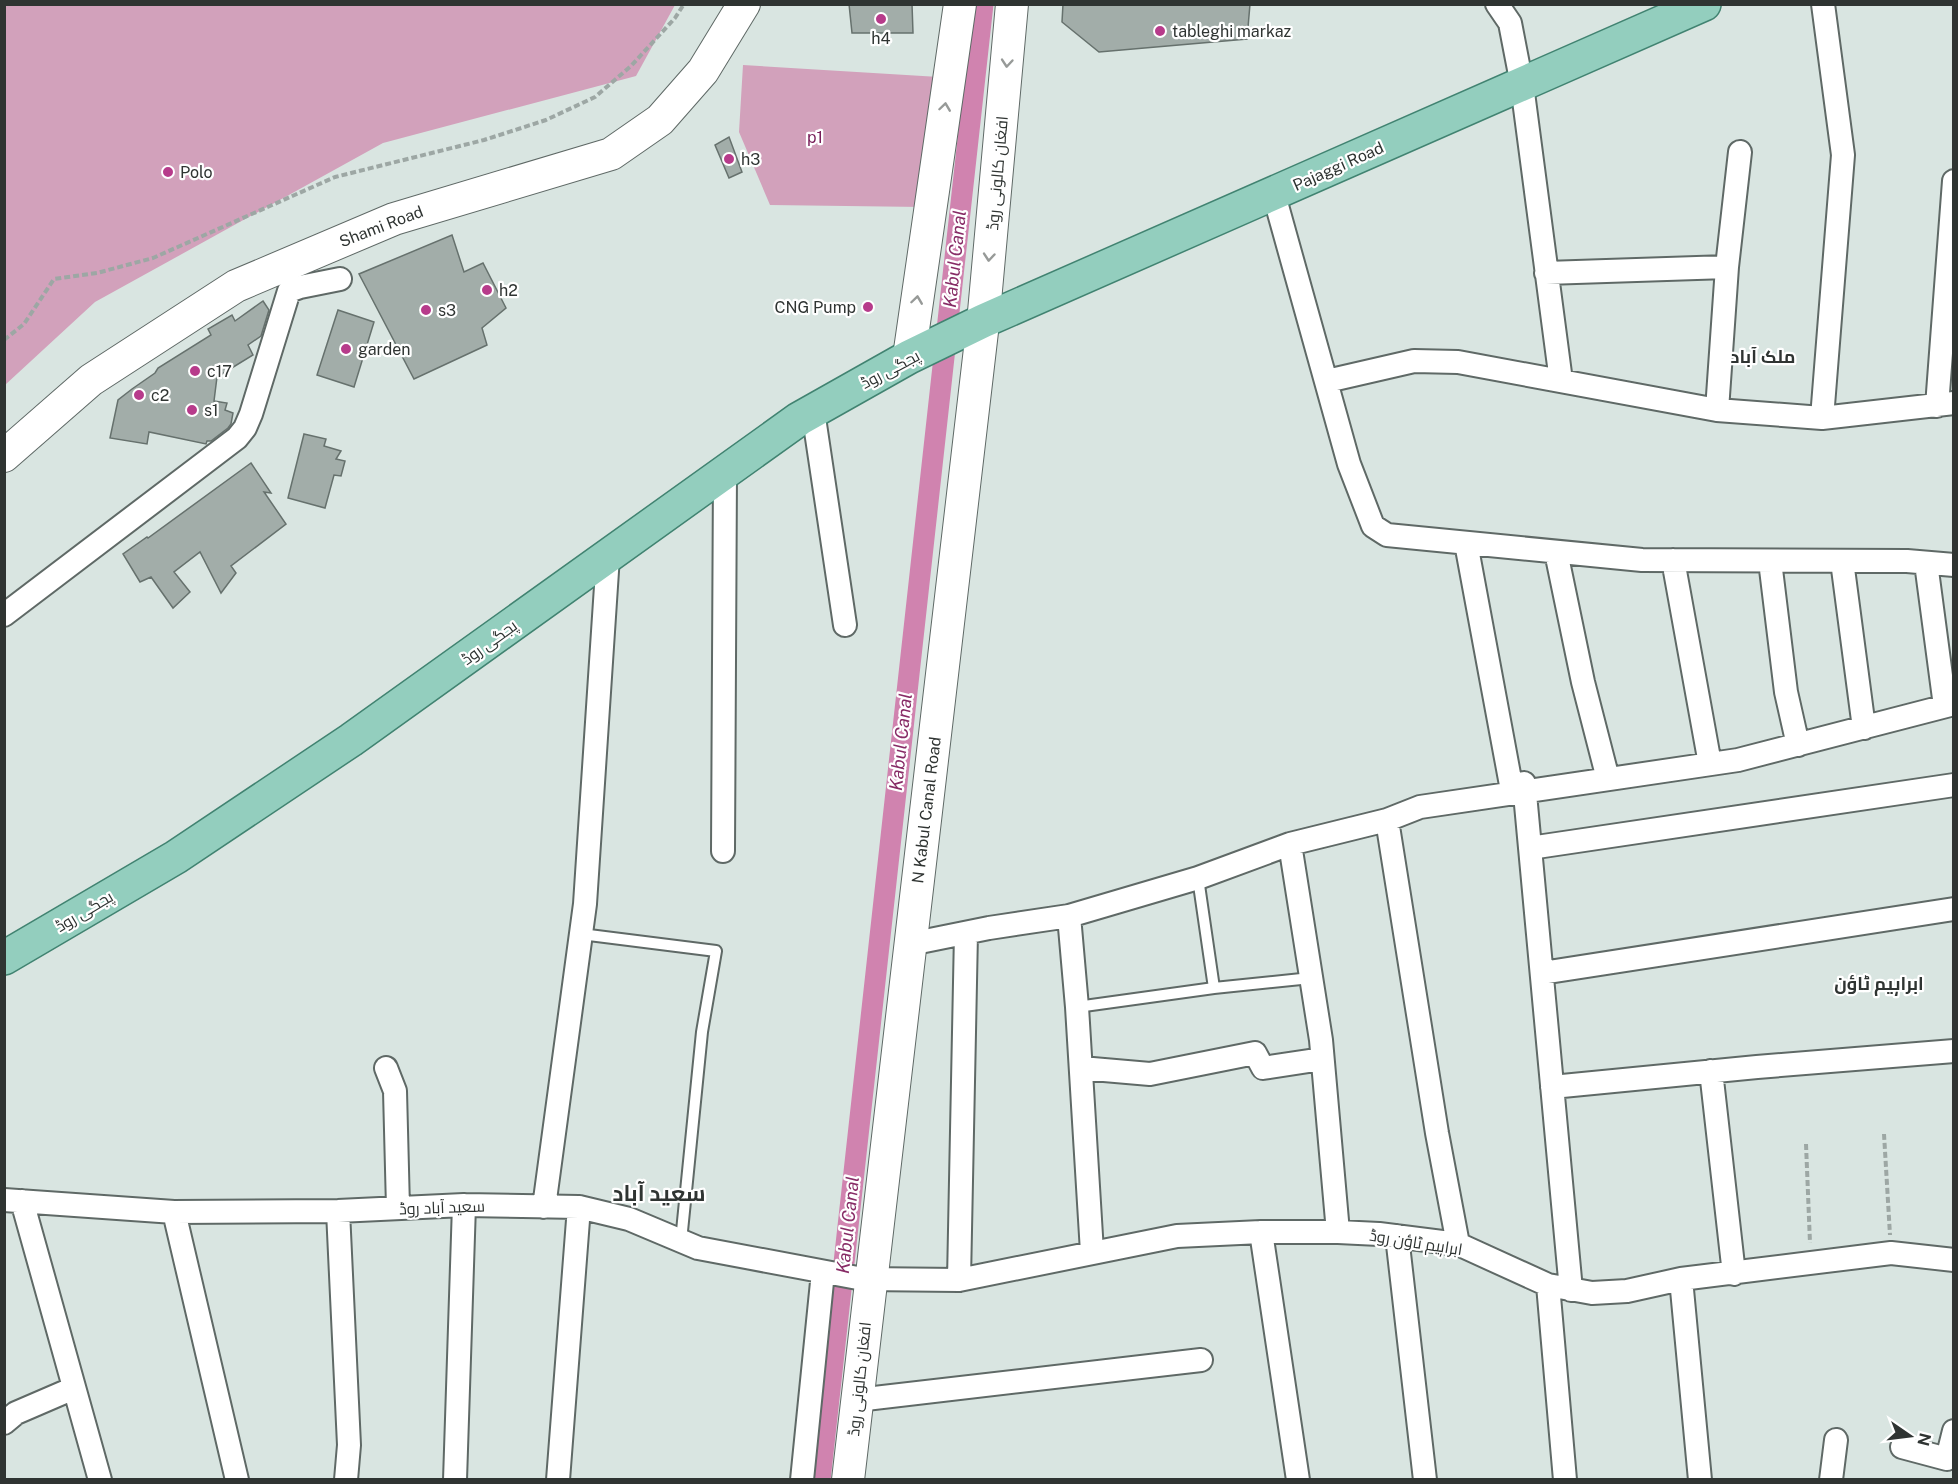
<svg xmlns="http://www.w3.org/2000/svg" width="1958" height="1484" font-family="'Public Sans',Cairo,sans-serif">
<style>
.green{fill:#d2a1bb}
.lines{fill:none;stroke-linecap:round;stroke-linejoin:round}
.canal{stroke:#d083af;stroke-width:21}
.building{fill:#a2ada9;stroke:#66716d;stroke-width:1.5}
.lane-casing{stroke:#5f6966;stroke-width:14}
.street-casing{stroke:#5f6966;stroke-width:26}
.secondary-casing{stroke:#5f6966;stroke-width:34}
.primary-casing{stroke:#418371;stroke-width:36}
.path{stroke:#9da7a4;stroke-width:4;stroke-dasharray:6 3;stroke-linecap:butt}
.lane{stroke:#fff;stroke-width:10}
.street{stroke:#fff;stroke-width:22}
.secondary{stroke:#fff;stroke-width:32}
.primary{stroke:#93cebe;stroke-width:33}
.oneway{stroke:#979a98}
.poi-dot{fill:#b73b8b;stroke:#fff;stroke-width:2}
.labels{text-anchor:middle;stroke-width:4.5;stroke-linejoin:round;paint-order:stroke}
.poi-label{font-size:16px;fill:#2f3432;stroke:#fff;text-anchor:start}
.park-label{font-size:16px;fill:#781d59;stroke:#fff}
.street-label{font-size:16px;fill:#2f3432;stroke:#fff}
.water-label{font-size:18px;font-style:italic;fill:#872c66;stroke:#fff}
.neighbourhood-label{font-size:18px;font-weight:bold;fill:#2f3432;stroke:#fff}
.district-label{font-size:22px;font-weight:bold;fill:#2f3432;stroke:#fff}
</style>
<rect width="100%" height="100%" fill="#d9e5e1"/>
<path class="green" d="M5 4H675V5L636 76 383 143 95 302 5 385Z
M743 65 939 77 922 207 770 205 739 132Z"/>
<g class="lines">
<path class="canal" d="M820 1480 983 4"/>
</g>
<path class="building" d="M849 4H912L913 33H852Z
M1063 4H1250L1247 39 1099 52 1062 22Z
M729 137 742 172 729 178 715 145Z
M452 235 464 272 483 263 506 308 482 328 487 345 414 379 359 274Z
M263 301 269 310 261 336 248 345 253 355 217 377 214 401 227 403 225 410 233 413 231 424 228 428 211 441H207L206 444 149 432 147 444 110 438 118 400 132 389 155 373 158 368 211 335 208 329 232 315 235 321Z
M338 310 374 322 354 387 317 375Z
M304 434 326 439 324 446 341 451 336 459 345 461 341 476 334 475 325 508 288 498Z
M251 463 271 493 264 492 286 524 231 566 236 573 221 593 200 552 174 572 190 592 173 608 151 577 140 582 123 554 147 537 148 538Z"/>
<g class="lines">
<g class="lane-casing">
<path id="lane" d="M1198 878 1214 988
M581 934 716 951 702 1032 681 1241
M1077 1007 1214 988 1311 978"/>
</g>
<g class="street-casing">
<path id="street" d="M1497 4 1510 23 1522 85 1561 381
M1274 195 1349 464 1373 526 1387 535 1642 560 1907 561 1954 565
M1546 273 1727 267
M1327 381 1414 361 1458 362 1717 410 1822 418 1954 403
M1937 406 1954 181
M1717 410 1727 267 1740 152
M813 411 845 625
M1822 418 1843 155 1823 4
M1466 543 1511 785 1524 783 1571 1290
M1556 552 1583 682 1608 779
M1673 560 1710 764
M1770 561 1786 692 1798 745
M1842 561 1864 728
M1926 563 1945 706
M4 615 237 438 245 428 251 414 289 291 300 287 340 279
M1387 820 1437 1133 1458 1244
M1290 844 1321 1040 1338 1232
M1530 848 1954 785
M723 851 725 472
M1069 916 1077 1007 1092 1252
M910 944 989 928 1069 916 1198 878 1290 844 1387 820 1420 807 1738 760 1954 704
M1542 973 1954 909
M386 1068 395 1091 398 1208
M1081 1068 1150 1074 1255 1053 1263 1068 1322 1059
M1711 1071 1734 1274
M1552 1087 1757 1067 1954 1051
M4 1200 174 1212 338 1211 464 1205 579 1207 629 1219 698 1248 863 1279 959 1280 1177 1236 1261 1232H1338L1379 1234 1458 1244 1548 1285 1592 1293 1627 1291 1681 1279 1891 1253 1954 1260
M22 1201 100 1480
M544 1207 585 904 608 556
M338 1211 349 1445 346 1480
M174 1212 237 1480
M1261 1232 1298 1480
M1397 1236 1425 1480
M1681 1279 1700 1480
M959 1280 966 933
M1548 1285 1565 1480
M857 1400 1201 1360
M4 1423 16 1413 74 1388
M1902 1447 1947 1459 1954 1431
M455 1480 464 1205
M558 1480 579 1207
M802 1480 823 1272
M1831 1480 1836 1440"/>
</g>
<g class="secondary-casing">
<path id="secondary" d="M909 357 960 4
M4 456 91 380 236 286 394 219 611 154 660 120 703 71 744 4
M848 1480 983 323 1012 4"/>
</g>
<g class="primary-casing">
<path id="primary" d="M4 958 176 857 351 740 799 419 909 357 983 321 1704 4"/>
</g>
<path class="path" d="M4 340 24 324 54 279 97 273 153 258 335 177 484 140 546 120 595 97 631 66 675 18 684 4
M1884 1134 1890 1235
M1806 1144 1810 1243"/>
<use href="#lane" class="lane"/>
<use href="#street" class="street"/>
<use href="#secondary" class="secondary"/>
<use href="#primary" class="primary"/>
</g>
<defs><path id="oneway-chevron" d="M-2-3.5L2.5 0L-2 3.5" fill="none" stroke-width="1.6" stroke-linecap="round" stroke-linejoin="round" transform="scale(1.5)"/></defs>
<g class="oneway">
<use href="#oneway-chevron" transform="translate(1007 63) rotate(95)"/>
<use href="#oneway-chevron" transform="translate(945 107) rotate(-82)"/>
<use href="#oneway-chevron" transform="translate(989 257) rotate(95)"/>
<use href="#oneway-chevron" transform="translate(917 300) rotate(-82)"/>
</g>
<g class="poi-dot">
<circle cx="881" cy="19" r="6"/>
<circle cx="1160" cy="31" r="6"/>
<circle cx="729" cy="159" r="6"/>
<circle cx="168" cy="172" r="6"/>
<circle cx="487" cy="290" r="6"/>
<circle cx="868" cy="307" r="6"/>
<circle cx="426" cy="310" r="6"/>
<circle cx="346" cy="349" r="6"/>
<circle cx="195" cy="371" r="6"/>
<circle cx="139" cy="395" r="6"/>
<circle cx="192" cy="410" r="6"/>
</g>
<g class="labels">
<g class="poi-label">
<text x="1172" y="37">tableghi markaz</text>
<text x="881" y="44" text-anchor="middle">h4</text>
<text x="741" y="165">h3</text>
<text x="180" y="178">Polo</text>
<text x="499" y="296">h2</text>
<text x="856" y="313" text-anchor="end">CNG Pump</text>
<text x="438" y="316">s3</text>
<text x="358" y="355">garden</text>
<text x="207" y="377">c17</text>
<text x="151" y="401">c2</text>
<text x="204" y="416">s1</text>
</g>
<g class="park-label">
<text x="815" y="143">p1</text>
</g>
<g class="street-label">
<text transform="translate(1338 166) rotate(-24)" y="6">Pajaggi Road</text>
<text transform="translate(997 173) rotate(-85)" y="6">افغان کالونی روڈ</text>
<text transform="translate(381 226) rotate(-21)" y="6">Shami Road</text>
<text transform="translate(890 369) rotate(-28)" y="6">پجگی روڈ</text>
<text transform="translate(489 642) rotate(-36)" y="6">پجگی روڈ</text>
<text transform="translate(926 810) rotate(-83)" y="6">N Kabul Canal Road</text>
<text transform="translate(84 911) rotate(-31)" y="6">پجگی روڈ</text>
<text transform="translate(442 1207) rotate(-2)" y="6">سعید آباد روڈ</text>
<text transform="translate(1416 1242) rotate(9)" y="6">ابراہیم ٹاؤن روڈ</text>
<text transform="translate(859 1379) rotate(-84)" y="6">افغان کالونی روڈ</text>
</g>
<g class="water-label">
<text transform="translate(955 259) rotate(-84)" y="6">Kabul Canal</text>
<text transform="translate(901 742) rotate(-84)" y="6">Kabul Canal</text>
<text transform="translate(848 1225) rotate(-84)" y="6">Kabul Canal</text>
</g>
<g class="neighbourhood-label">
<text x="1763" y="363">ملک آباد</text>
<text x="1879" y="990">ابراہیم ٹاؤن</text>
</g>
<g class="district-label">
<text x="659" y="1201">سعید آباد</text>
</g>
</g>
<rect width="1958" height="1484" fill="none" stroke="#2f3432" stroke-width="12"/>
<g transform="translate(1910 1436) rotate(104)" stroke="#ffffff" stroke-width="4.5" paint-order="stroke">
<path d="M0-4.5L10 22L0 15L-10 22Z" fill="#2f3432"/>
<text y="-9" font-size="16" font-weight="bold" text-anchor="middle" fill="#2f3432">N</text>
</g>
</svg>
